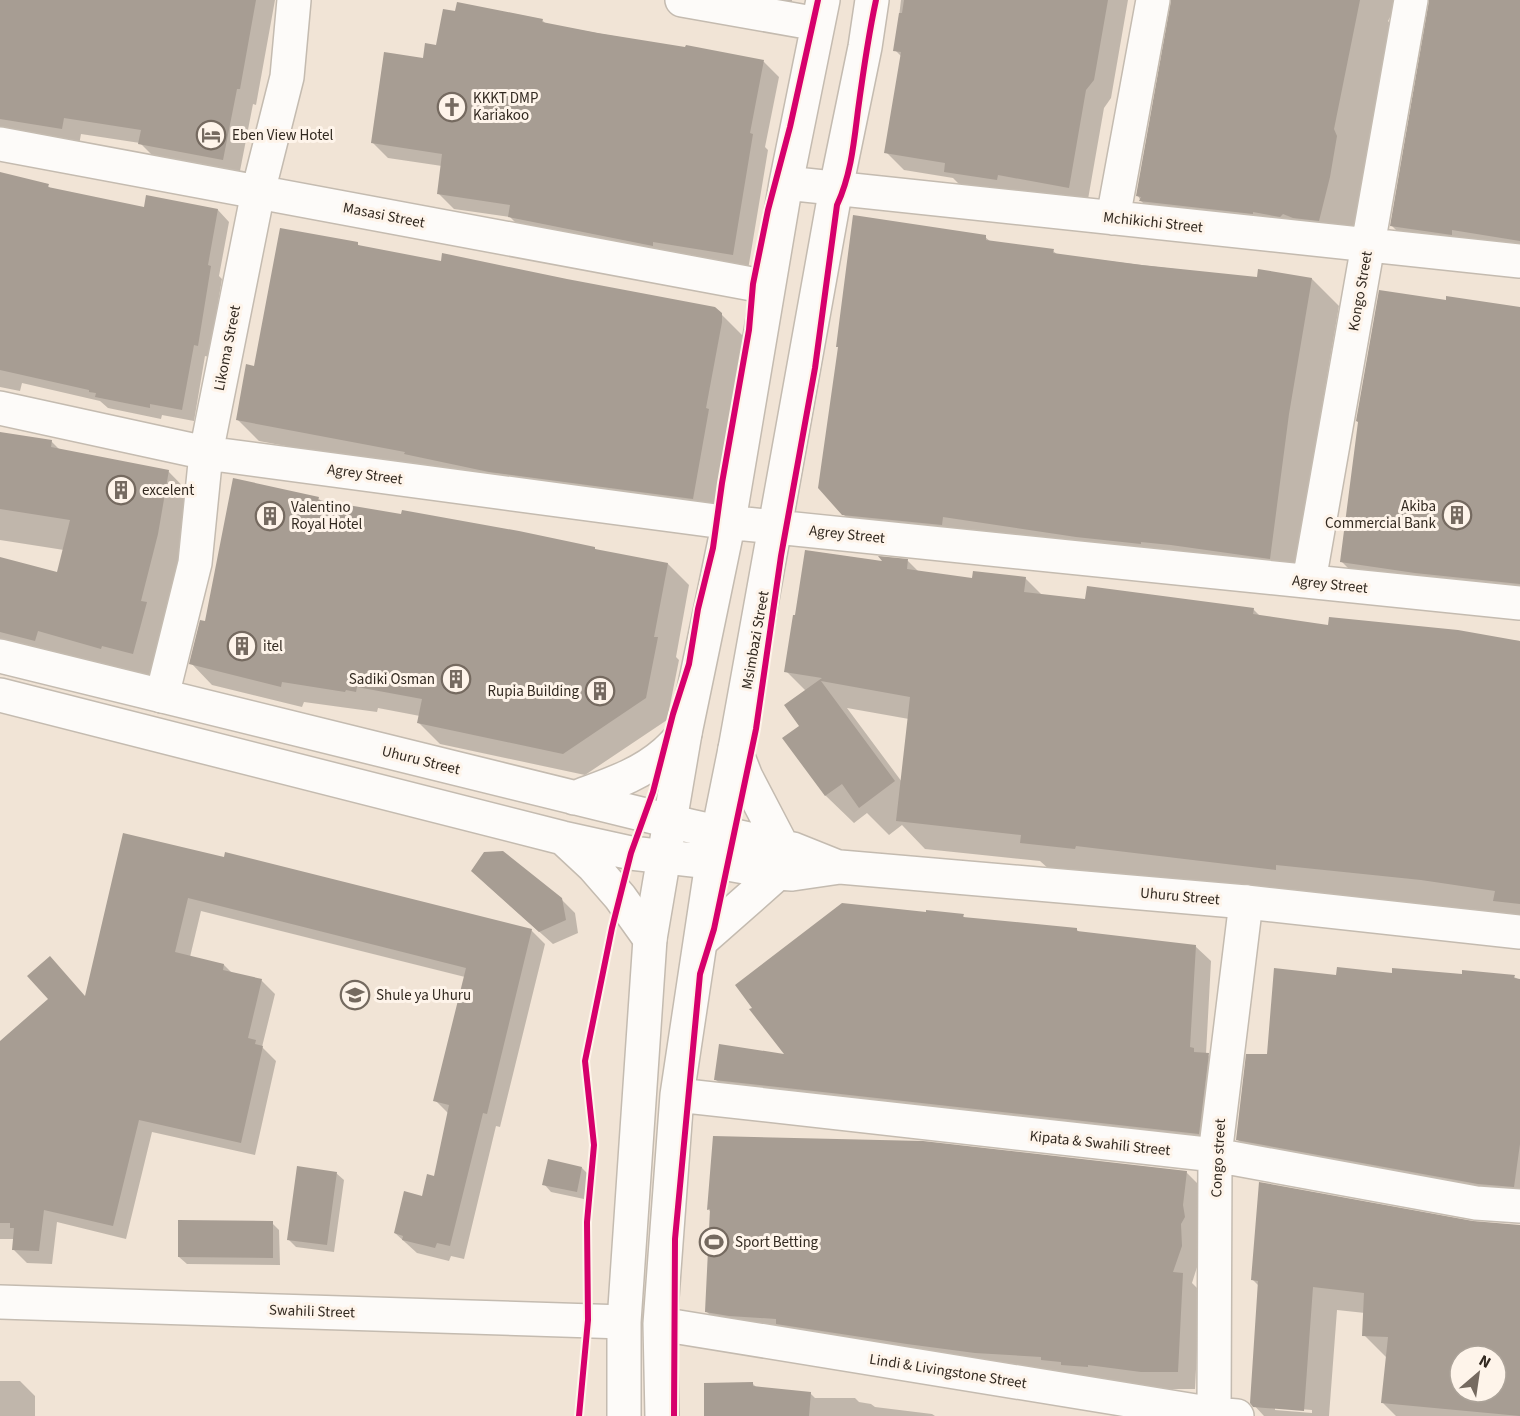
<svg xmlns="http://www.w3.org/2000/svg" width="1520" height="1416" font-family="'Source Sans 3',sans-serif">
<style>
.shadow{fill:#0003;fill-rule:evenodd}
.building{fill:#a79d93;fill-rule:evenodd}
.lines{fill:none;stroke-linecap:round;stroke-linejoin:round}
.minor-casing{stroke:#c4bbb0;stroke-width:36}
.major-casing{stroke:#c4bbb0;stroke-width:36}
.minor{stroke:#fdfbf9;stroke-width:33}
.major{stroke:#fdfbf9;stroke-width:33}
.cycleway-casing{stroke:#fef4ea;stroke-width:10}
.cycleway{stroke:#d6006c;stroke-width:6}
.labels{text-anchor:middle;stroke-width:6;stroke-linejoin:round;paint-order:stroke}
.poi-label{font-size:15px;fill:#322920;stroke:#fef4ea;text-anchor:start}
.street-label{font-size:15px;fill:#322920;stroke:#fef4ea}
</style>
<rect width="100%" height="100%" fill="#f1e4d6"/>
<path class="shadow" d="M0 0H275L256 105 253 104 239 176 157 160 140 143 81 134 79 145 0 133Z
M711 0H792V6Z
M901 0H1128L1111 98 1104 108 1087 205 964 189 953 178 904 170 886 152 902 57 895 50Z
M1173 0H1399L1388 21 1395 29 1355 257 1178 237 1141 201 1138 196Z
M1431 0H1520V264L1421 255 1392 226Z
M542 20 546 24 686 49 687 46 764 62 779 77 765 147 768 150 748 270 525 232 510 217 454 209 439 194 442 166 388 158 373 143 424 59 437 47Z
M0 177 48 186 52 190 145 208 218 210 229 222 219 276 222 279 209 357 205 356 194 421 162 415 161 419 108 408 100 401 22 383 20 391 0 387Z
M985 237 991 242 1053 251 1058 255 1258 279H1312L1339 306 1316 442 1297 585 871 542 843 514 839 348 837 346Z
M357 244 361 247 721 314 743 336V345L714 520 424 472 259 441 237 419 255 367Z
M1447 301 1520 308V609L1370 590 1342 562Z
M0 433 51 441 60 450 168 471 205 509 170 691 0 659V559L58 574 64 550 0 540Z
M318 498 322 502 594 548 597 551 668 564 689 585 676 657 679 660 667 720 585 775 440 744 419 723 420 716 378 708 377 712 304 702 302 707 212 685 191 663 206 623Z
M908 561 919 572 974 579 1025 578 1042 595 1087 600 1253 609 1261 617 1330 626 1520 641V926L1103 873V876L1050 870 1040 861 925 849 902 825 889 835 867 813 854 823 826 796 784 738 801 726 806 691 786 671 886 563ZM847 708 909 719 902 782Z
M124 835 531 930 545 944 500 1127 496 1126 464 1259 451 1256 449 1261 417 1253 395 1233 423 1197 435 1178 449 1114 435 1100 465 977 201 911 190 957 224 965 232 973 261 980 275 994 262 1047 276 1061 255 1155 152 1132 126 1239 57 1222 52 1264 27 1263 13 1249 14 1239H0V1043L86 998Z
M486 884 561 899 575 913 578 933 553 944Z
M963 916 965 918 1077 930 1079 932 1195 946 1211 961 1206 1054 1223 1069 1214 1149 731 1095 716 1080 787 1056Z
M1393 975 1514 977 1520 980V1209L1262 1163 1237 1139 1269 1056 1338 976Z
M582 1168 589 1175 584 1199 551 1192 544 1184Z
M1186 1172 1203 1189 1201 1235 1197 1242 1198 1264 1192 1283 1200 1291 1195 1389H1159L724 1329 707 1312 711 1212 708 1209Z
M336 1173 344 1180 334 1252 296 1247 288 1239Z
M272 1223 279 1230 280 1265 187 1264 179 1257Z
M1475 1223 1520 1226V1416H1396L1383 1403 1387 1358 1364 1335 1365 1313 1337 1310 1329 1416H1264L1252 1403 1259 1286 1252 1279ZM1460 1356H1496V1392H1460ZM1275 1407 1312 1410V1413L1275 1410Z
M0 1381H20L35 1396V1416H0Z
M753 1384 757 1388 810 1393 815 1398H855L859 1402 871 1404 875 1407 932 1414 935 1416H706Z"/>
<path class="building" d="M0 0H256L240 89H237L223 160 138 144 141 130 64 118 62 129 0 119Z
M904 0H1108L1094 80 1086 90 1069 188 998 175 997 180 944 172 945 163 884 153 901 52 893 51 899 13H902Z
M1171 0H1360L1334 129 1337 136 1330 177 1319 221 1293 218 1283 214 1280 217 1253 212V214L1139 201 1141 197 1136 196Z
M1429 0H1520V241L1452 230V235L1390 226Z
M457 2 543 19 542 22 598 33 685 47 686 45 764 60 750 133 753 134 733 255 653 242V246L508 217 510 205 437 194 442 154 371 143 384 52 423 58 425 43 436 45 443 9 455 11Z
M0 172 49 184 48 187 144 207 146 195 218 209 208 265 211 266 198 346 194 345 182 410 150 404V408L95 397 96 393 89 392V390L0 370Z
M853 215 986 235V240L1054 249 1053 253 1142 265 1257 277 1258 269 1312 278 1289 414 1270 559 1171 545 1141 542V544L1076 537 943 517 942 525 842 515 818 488 838 347H836Z
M280 228 358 242V245L441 261 442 253 567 279 715 307 722 313V322L706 408 709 409 693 499 489 472 404 454 405 452 236 420 246 364 254 366Z
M1379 290 1446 300V296L1520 307V584L1415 573 1340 562 1358 422 1356 421Z
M0 432 52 440 51 447 169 470 158 534 141 601 147 602 133 654 102 646 101 649 38 631 35 641 0 632V557L57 572 70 520 0 509Z
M233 478 319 497 318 500 401 514 402 510 519 531 595 547V549L668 563 654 637H658L646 698 563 754 417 723 422 699 357 687 356 692 346 690 345 692 282 682 281 687 189 664 200 620 205 621Z
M805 550 882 561 878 556 908 559 907 569 972 578 973 571 1026 577 1024 592 1085 599 1087 586 1254 608 1253 614 1328 625 1329 617 1458 630 1520 641V904L1493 901 1495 891 1421 880 1276 865V870L1076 846 1075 849 1020 843 1021 835 896 821 910 697 821 681 895 781 859 808 842 784 825 796 782 738 799 726 784 705 822 678 784 672 793 615H795Z
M123 833 224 857 225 852 532 929 487 1114 483 1113 450 1246 437 1243 435 1248 402 1240 403 1236 394 1233 404 1191 422 1196 427 1174 434 1176 449 1105 433 1101 466 968 188 898 175 952 224 964 223 970 262 979 248 1038 256 1040 255 1044 263 1046 241 1143 139 1120 113 1226 44 1210 39 1251 12 1250 14 1228H10V1223H0V1041L48 999 27 976 50 956 85 996Z
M503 851 562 898 566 920 539 932 471 871 484 852Z
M842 903 926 912V910L964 914 963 917 1077 928V931L1196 945 1190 1047 1194 1048V1052L1209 1053 1199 1134 714 1080 719 1044 784 1054 749 1009 752 1008 735 985Z
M1337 967 1392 973V968L1462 974V970L1515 975 1514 978 1520 979V1144L1514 1187 1478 1184 1236 1140 1246 1054H1267L1274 968 1336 975Z
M713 1136 923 1141 1187 1171 1183 1205 1185 1217 1181 1224 1182 1246 1173 1272 1183 1273 1178 1372H1141L1088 1365V1367L1061 1365V1362L1041 1360V1357L975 1353 907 1344 776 1324V1319L729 1316 705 1312 710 1209 707 1210Z
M548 1159 582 1167 577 1192 542 1185Z
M297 1166 337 1172 327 1245 287 1240Z
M1259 1182 1473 1221 1520 1225V1416L1381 1403 1388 1337 1362 1336 1364 1293 1313 1287 1304 1411 1253 1407 1250 1403 1258 1281 1251 1280ZM1460 1356H1496V1392H1460Z
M178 1220 273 1221V1258L178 1257Z
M753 1382V1386L811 1392 809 1416H704V1383Z"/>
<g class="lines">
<g class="minor-casing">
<path id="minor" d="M682 0 818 24
M0 144 768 287
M786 183 1520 261
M1113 218 1153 0
M0 408 206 453 716 521 1520 603
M1309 581 1411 0
M162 696 195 563 206 453 258 192 287 77 294 0
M677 1095 1215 1155 1476 1203 1520 1206
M0 1302 624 1322
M660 1324 1214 1414 1237 1416
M624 1416V1322L650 939 685 733 729 521 786 183 823 0
M662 1416 660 1324 677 1095 712 863 735 749 836 188 865 47 872 0
M1214 1416 1215 1155 1246 902"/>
</g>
<g class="major-casing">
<path id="major" d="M0 656 690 826 793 849 838 867
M0 695 563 838 631 853 728 864 778 873 792 874 840 867 1246 902 1520 932
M735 749 746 777 782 846
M574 798C605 786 639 776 665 753 672 747 678 740 685 733
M564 839 593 866 620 897 650 939
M701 941 778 873"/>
</g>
<use href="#minor" class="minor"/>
<use href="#major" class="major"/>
<g class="cycleway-casing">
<path id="cycleway" d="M579 1416 588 1320 587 1222 594 1145 585 1061 612 928 631 853 653 792 673 714 689 664 698 609 713 548 722 483 749 330 753 284 768 210 790 127 818 0
M674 1416 675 1239 700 974 714 929 756 729 781 556 815 368 837 205C851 175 854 142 858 110 863 73 868 37 876 0"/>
</g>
<use href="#cycleway" class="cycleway"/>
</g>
<defs>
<g id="church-ring" transform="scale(1.5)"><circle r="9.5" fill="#fef4ea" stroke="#756a60" stroke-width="1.5"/><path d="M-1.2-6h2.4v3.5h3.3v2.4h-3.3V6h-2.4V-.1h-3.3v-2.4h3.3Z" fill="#756a60"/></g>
<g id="hotel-ring" transform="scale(1.5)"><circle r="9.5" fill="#fef4ea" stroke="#756a60" stroke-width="1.5"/><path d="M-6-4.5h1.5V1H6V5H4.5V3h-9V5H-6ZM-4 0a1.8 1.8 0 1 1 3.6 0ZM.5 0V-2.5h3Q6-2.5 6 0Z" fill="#756a60"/></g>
<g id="building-ring" transform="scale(1.5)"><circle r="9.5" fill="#fef4ea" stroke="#756a60" stroke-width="1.5"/><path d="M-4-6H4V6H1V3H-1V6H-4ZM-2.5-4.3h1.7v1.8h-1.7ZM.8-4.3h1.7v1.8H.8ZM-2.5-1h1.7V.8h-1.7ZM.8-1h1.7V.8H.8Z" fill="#756a60"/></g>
<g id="school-ring" transform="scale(1.5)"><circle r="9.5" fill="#fef4ea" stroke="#756a60" stroke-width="1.5"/><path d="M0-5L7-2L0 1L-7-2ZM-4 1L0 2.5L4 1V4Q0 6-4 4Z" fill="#756a60"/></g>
<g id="stadium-ring" transform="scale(1.5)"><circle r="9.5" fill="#fef4ea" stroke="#756a60" stroke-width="1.5"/><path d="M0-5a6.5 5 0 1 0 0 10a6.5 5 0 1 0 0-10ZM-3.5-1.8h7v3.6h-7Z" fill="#756a60"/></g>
</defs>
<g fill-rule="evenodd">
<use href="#church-ring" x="452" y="107"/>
<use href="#hotel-ring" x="211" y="135"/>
<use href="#building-ring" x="121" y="490"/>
<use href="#building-ring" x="1457" y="515"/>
<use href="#building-ring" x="270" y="516"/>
<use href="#building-ring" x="242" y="646"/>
<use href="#building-ring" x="456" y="679"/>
<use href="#building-ring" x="600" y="691"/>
<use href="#school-ring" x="355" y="995"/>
<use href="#stadium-ring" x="714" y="1242"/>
</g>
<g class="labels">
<g class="poi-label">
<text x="473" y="103">KKKT DMP<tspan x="473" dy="17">Kariakoo</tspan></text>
<text x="232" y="140">Eben View Hotel</text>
<text x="142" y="495">excelent</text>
<text x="1436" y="511" text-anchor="end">Akiba<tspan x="1436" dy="17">Commercial Bank</tspan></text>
<text x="291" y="512">Valentino<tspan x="291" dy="17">Royal Hotel</tspan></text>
<text x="263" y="651">itel</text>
<text x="435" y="684" text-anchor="end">Sadiki Osman</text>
<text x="579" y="696" text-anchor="end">Rupia Building</text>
<text x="376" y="1000">Shule ya Uhuru</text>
<text x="735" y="1247">Sport Betting</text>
</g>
<g class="street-label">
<text transform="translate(384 215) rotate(11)" y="5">Masasi Street</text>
<text transform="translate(1153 222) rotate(6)" y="5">Mchikichi Street</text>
<text transform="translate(1360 291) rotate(-80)" y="5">Kongo Street</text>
<text transform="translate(227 348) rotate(-79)" y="5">Likoma Street</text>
<text transform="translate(365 474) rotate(8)" y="5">Agrey Street</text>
<text transform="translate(847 534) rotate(6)" y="5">Agrey Street</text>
<text transform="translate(1330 584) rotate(6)" y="5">Agrey Street</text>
<text transform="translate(755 640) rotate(-80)" y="5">Msimbazi Street</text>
<text transform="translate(421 760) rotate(14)" y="5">Uhuru Street</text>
<text transform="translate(1180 896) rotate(5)" y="5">Uhuru Street</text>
<text transform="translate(1100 1143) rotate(6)" y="5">Kipata &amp; Swahili Street</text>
<text transform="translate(1218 1158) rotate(-87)" y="5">Congo street</text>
<text transform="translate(312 1311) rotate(2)" y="5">Swahili Street</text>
<text transform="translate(948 1371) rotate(9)" y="5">Lindi &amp; Livingstone Street</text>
</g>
</g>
<g transform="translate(1478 1374) rotate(29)"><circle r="28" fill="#fef4ea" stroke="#aca399" stroke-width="1.5"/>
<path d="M0-4.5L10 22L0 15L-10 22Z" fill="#756a60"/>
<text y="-9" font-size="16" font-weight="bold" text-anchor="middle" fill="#322920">N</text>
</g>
</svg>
